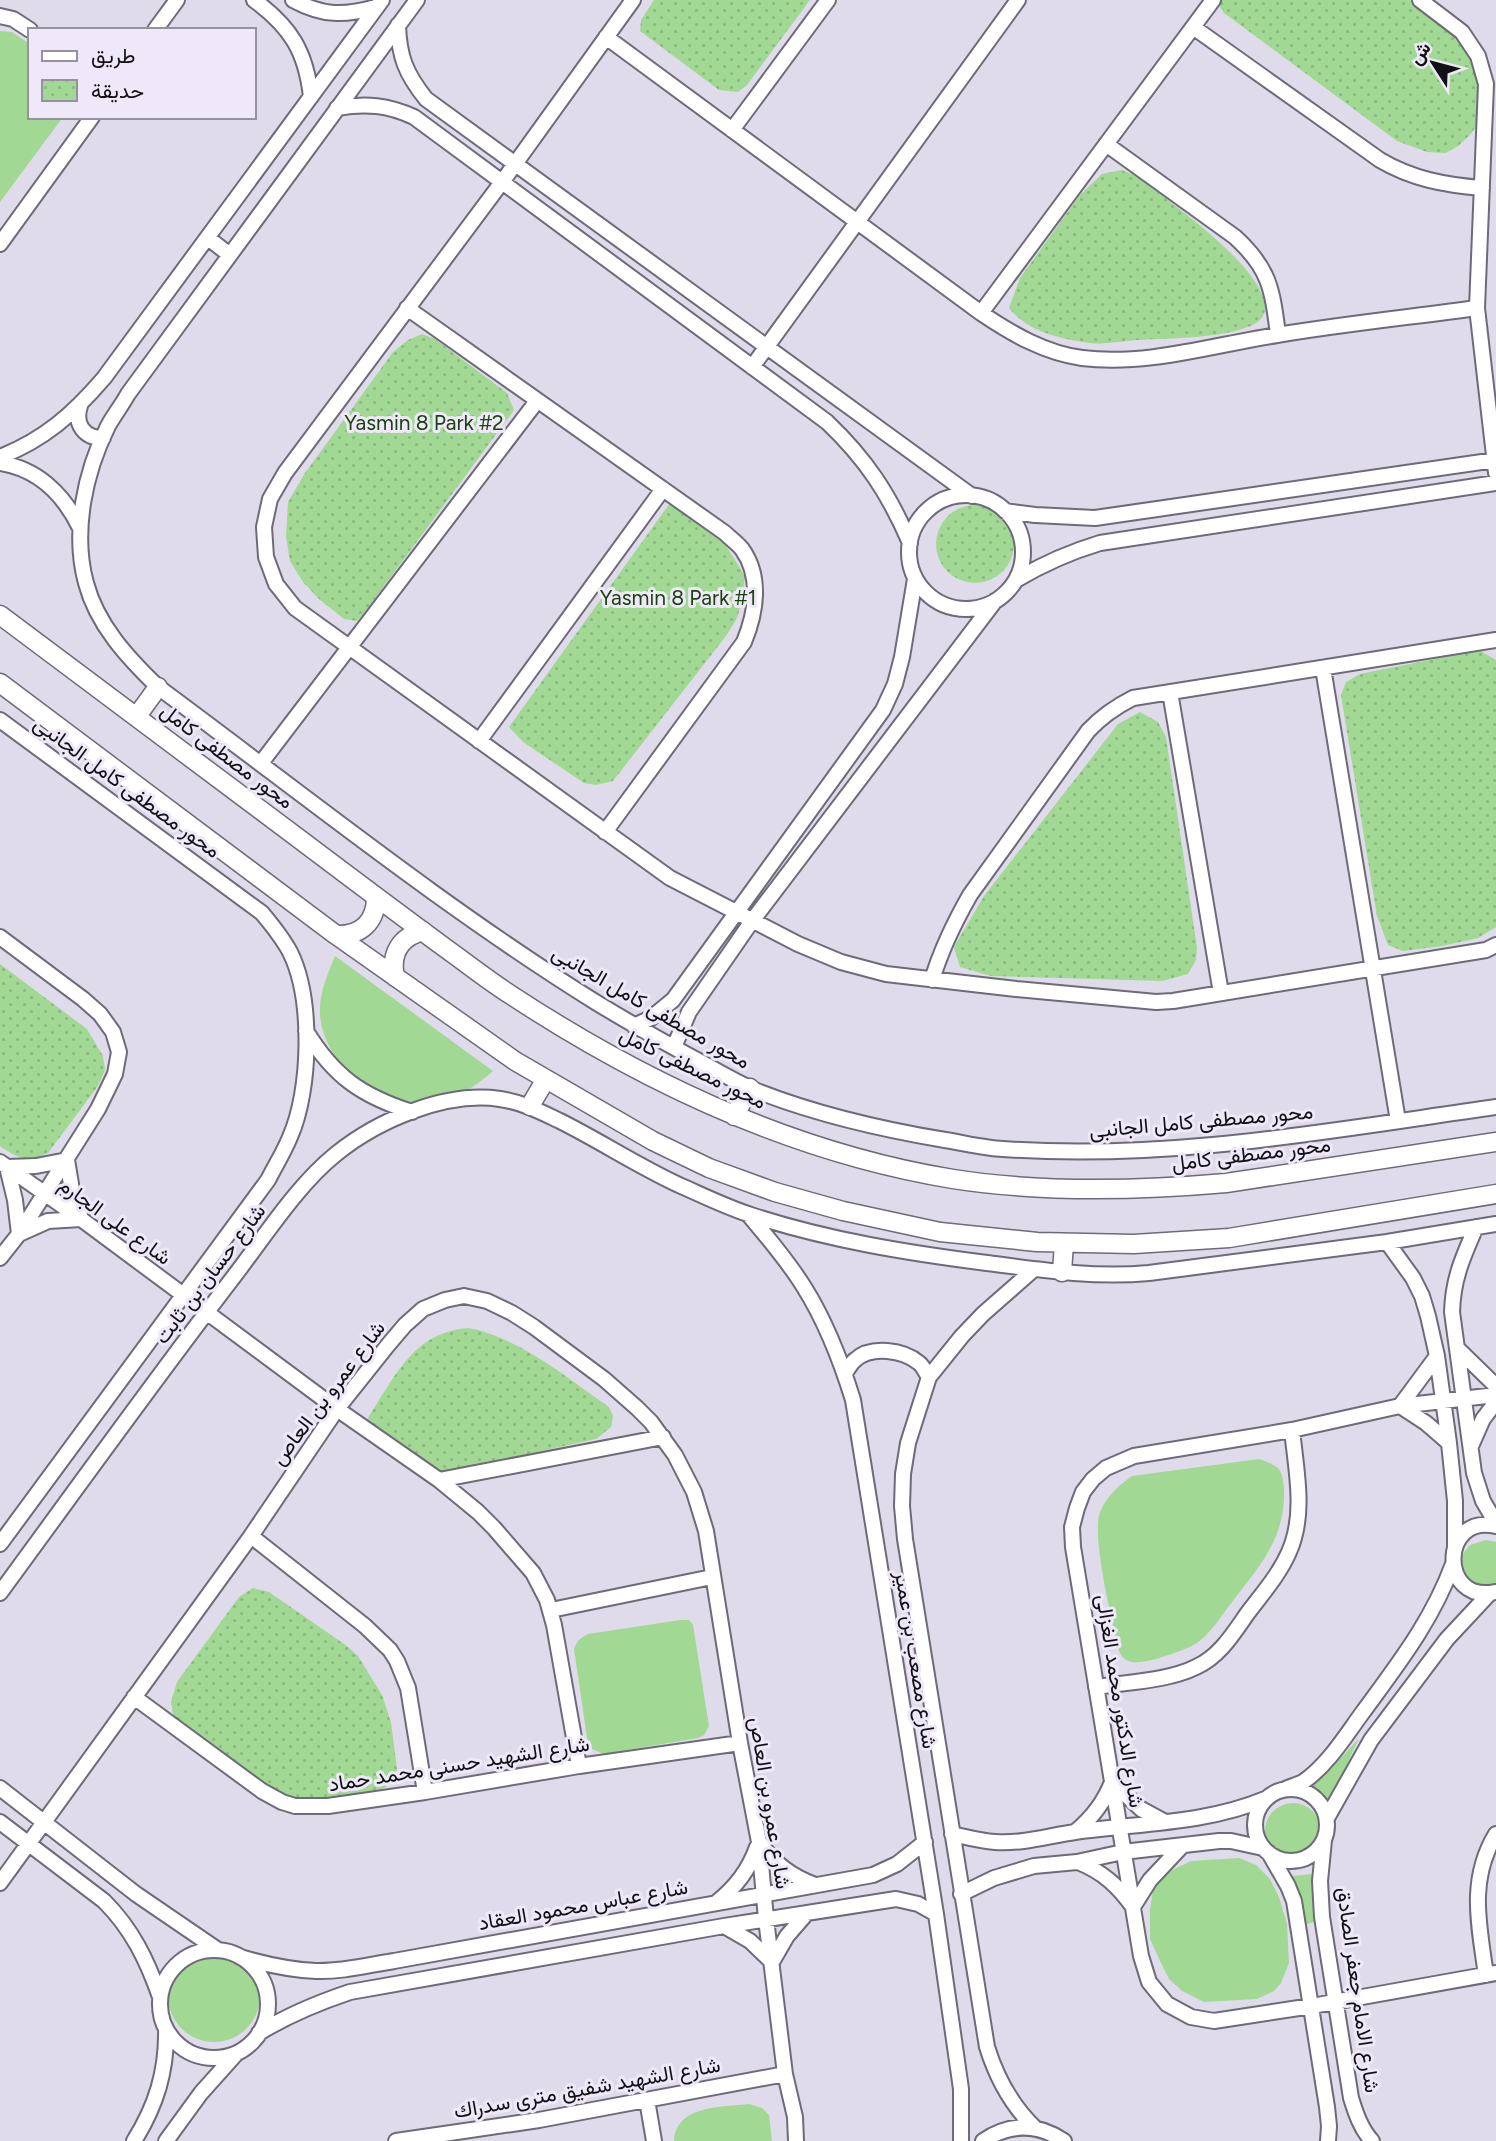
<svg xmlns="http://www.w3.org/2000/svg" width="1496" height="2141" font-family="Figtree,Vazirmatn,sans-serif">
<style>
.green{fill:#a1d994}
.park{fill:url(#park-dots)}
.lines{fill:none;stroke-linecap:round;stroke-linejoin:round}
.minor-casing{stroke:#6e6a77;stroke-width:18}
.major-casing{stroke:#6e6a77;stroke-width:21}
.minor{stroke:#fff;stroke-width:14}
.major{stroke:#fff;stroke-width:18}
.labels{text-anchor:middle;stroke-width:6;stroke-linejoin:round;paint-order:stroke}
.park-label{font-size:21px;fill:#1a430f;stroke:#eee8f8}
.street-label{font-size:21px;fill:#111015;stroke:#eee8f8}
</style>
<defs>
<pattern id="park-dots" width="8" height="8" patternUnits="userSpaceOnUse" patternTransform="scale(1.75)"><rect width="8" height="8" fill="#a1d994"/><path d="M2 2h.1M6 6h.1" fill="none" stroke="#8ab97f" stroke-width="1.8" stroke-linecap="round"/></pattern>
</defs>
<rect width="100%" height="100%" fill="#e0dbea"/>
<path class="green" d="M0 31 12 32 30 44V117H63L0 202Z
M335 956 493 1071C474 1088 449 1104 422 1106 376 1110 321 1059 320 1013 319 992 328 974 335 956Z
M1259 1459C1265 1461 1273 1464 1278 1468 1283 1474 1283 1481 1284 1488 1286 1538 1260 1565 1232 1602 1222 1615 1211 1633 1197 1643 1186 1650 1144 1665 1131 1662 1124 1660 1119 1654 1118 1647 1112 1620 1091 1535 1100 1512 1106 1497 1119 1485 1132 1476Z
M1486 1540 1496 1542V1590L1487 1593 1463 1580 1460 1558 1470 1545Z
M680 1620H689L693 1625 709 1726 704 1735 698 1738 604 1754 592 1749 587 1738 574 1649C577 1641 580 1638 588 1634Z
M1359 1738 1329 1803 1311 1788 1331 1769Z
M1265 1831a28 28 0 1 1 56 0a28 28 0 1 1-56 0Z
M1239 1858 1256 1865 1270 1879 1279 1897 1287 1924 1289 1963 1281 1983 1274 1991 1257 1999 1204 2002 1182 1991 1169 1979 1160 1961 1150 1939V1909L1153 1890 1170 1871 1191 1861Z
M1312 1874 1314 1922 1304 1925 1299 1896 1292 1876Z
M168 1996a46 46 0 1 1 92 0a46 46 0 1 1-92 0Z
M749 2104 762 2108 769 2115 772 2141H674C676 2105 722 2107 749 2104Z"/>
<path class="park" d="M654 0H810L747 85 738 92 719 90 640 31 641 20Z
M1220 0H1410L1426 12 1469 49 1477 79 1478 124 1470 135 1458 146 1446 153 1427 152 1397 141 1224 13 1220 7Z
M1121 170 1135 175C1167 201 1266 267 1265 309 1265 316 1259 322 1253 325 1220 339 1173 338 1137 340 1122 341 1105 345 1090 343 1061 339 1028 332 1009 308L1020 278 1080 195 1102 174Z
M422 334 435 339 507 393 514 410 365 612 357 621 344 619 320 600 303 582 290 561 286 536 288 502 305 473 393 352 408 340Z
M670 503 723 541 745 576 742 601 737 618 726 636 613 781 596 785 584 783 523 742 509 727Z
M936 544a39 39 0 1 1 78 0a39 39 0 1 1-78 0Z
M1479 650 1496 660V927L1478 938 1442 946 1403 951 1388 945 1377 916 1341 695 1346 682 1360 674Z
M1140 712 1158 722 1166 737 1197 948 1196 960 1188 974 1162 981 991 976 960 967 954 947 984 896 1118 724Z
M0 964 87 1029 103 1056 105 1070 98 1086 48 1153C28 1163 17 1158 0 1146Z
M468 1328C519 1337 567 1378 609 1407L613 1416 611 1427 596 1439 450 1471H437L367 1425 369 1416C397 1374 413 1333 468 1328Z
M253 1588 269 1592 347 1646 358 1656 382 1695 391 1722 397 1769 394 1778 386 1787 376 1792 308 1803 278 1795 174 1718 171 1702 177 1682 239 1597Z"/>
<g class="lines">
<g class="minor-casing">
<path id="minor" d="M254 0C291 27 306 52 311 97
M293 0C323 16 344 16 376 7
M417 0 128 394C122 405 114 415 108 426 85 472 72 532 86 583 97 625 128 658 158 687 303 794 444 908 597 1003 633 1025 669 1045 706 1065 721 1073 736 1082 752 1089 814 1114 879 1129 945 1140 964 1143 984 1148 1003 1149 1168 1161 1333 1130 1496 1107
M633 0 502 182 285 473 270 499 264 527 266 557 276 584 295 608 670 878 798 944 841 962 886 974 1016 989 1156 1002 1173 1001 1486 950 1496 945
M1420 0 1462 32 1478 56 1486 84 1477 308 1496 473
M0 16 13 19 30 30
M398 25C399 57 406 74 426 99L972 496
M1193 27 1380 160C1412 179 1445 185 1482 188
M155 30 177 0
M606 37 981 313C1012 334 1045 353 1082 358 1147 366 1213 345 1277 335 1343 324 1411 317 1477 308
M337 108C366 103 388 105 414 117L827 422C866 459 889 494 910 543
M732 130 828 0
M1106 144 1235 237C1270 269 1272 289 1278 334
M208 238 230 255
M0 244 92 117
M407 308 725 533C730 538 737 543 742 549 762 577 756 613 744 642L605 832
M981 313 1213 0
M752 367 1018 0
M80 406C74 424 84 438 103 438
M0 457C45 439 73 414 104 378L382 0
M0 463C38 469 64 495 80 528
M909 552a57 57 0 1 1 114 0a57 57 0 1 1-114 0Z
M1005 511 1035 515 1095 518 1496 460
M1016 580C1043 564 1070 552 1100 543L1496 483
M1323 668 1398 1121
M1170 692 1221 993
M0 720 262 913C272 925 282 937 290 952 313 998 311 1090 290 1137 284 1152 275 1166 268 1180L0 1544
M479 741 663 489
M261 763 537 401
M0 937 83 999 100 1014 113 1032 119 1052 115 1074 98 1109 19 1234 0 1258
M932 980C941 950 954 923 970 895L1088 731C1102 716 1115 707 1133 698L1496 640
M634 1026 651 1018 673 1000 883 710 895 684 902 657 915 579
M306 1031C334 1077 362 1096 412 1112
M674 1047 689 1012 752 921 995 601
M67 1160 72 1190 81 1219 48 1221 19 1234 15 1200 7 1167 36 1166Z
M0 1162 81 1219 337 1409 439 1480 478 1512 494 1528 533 1573 547 1600 554 1625 579 1766
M748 1214C768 1238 788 1261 804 1287 826 1322 841 1361 853 1400L936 1914 961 2089V2141
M1476 1227C1463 1257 1453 1278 1452 1312L1474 1473 1483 1501 1496 1523
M1387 1242 1413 1278 1422 1296 1428 1316 1437 1356 1449 1443 1455 1501V1545
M1033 1270 983 1314 962 1336 929 1377 908 1443 903 1474 902 1506 905 1539 987 2047C997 2079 1011 2105 1035 2128
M1459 1350 1496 1386
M1437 1356 1400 1406 1426 1423 1449 1443
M845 1373C848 1369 851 1363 855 1360 871 1345 904 1350 919 1363 923 1366 926 1373 929 1377
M1496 1395 1400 1406 1292 1430 1134 1456 1106 1468 1093 1479 1083 1492 1077 1508 1072 1527 1073 1547 1141 1956 1149 1982 1167 2004 1191 2017 1214 2021 1312 2006 1496 1973
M1472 1444 1483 1419 1496 1402
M439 1480 663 1437
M251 1536 365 1626 390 1650 397 1661 408 1688 425 1792
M1495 1592C1439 1604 1440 1513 1496 1526
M0 1593C77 1488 153 1382 232 1279 263 1239 297 1185 336 1154 378 1120 446 1091 500 1099 522 1102 541 1112 560 1121 600 1141 638 1166 679 1185 702 1195 726 1207 751 1215 827 1240 908 1253 987 1263 1041 1270 1095 1278 1149 1273L1387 1242 1496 1224
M551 1610 712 1577
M1096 1687C1127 1682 1168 1681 1196 1667 1219 1657 1233 1634 1247 1614 1262 1594 1279 1575 1289 1552 1306 1514 1296 1470 1292 1430
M134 1697 262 1791 282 1802 295 1806H328L425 1792 579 1766 740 1743
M0 1788 136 1894 218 1950
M1255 1825a36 36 0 1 1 72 0a36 36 0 1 1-72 0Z
M1283 1790C1289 1787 1297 1785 1303 1782 1328 1765 1346 1735 1363 1712 1398 1664 1432 1621 1453 1564
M1327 1818 1371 1740 1447 1639 1490 1593
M0 1822 104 1901C132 1929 147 1960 160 1997
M1075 1832C1092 1818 1104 1803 1112 1782L1141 1809 1165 1822
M952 1834C966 1837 980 1841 995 1842 1022 1844 1048 1836 1075 1832 1139 1823 1205 1824 1265 1799
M1324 1840 1320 1881 1322 1917 1351 2098C1356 2114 1361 2129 1372 2141
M760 1843C775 1864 791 1876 815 1885
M1269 1853 1288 1886 1294 1901 1327 2107 1329 2126 1328 2141
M1078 1862C1103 1872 1118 1886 1133 1907L1150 1880 1182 1846
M0 1883 251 1536 337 1409 388 1345 405 1325 423 1309 445 1300 464 1296 487 1301 512 1313 534 1327 604 1379 637 1408 651 1422 675 1455 694 1492 706 1531 740 1743 759 1842 766 1919 785 2074 795 2117 796 2141
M961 1894 994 1878 1034 1866 1077 1862 1123 1852 1219 1841H1231L1263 1848
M717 1902C736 1887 749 1870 757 1847
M724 1926 750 1941 772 1962 787 1936 807 1913
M160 2004a54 54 0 1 1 108 0a54 54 0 1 1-108 0Z
M240 1957C264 1964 290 1970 316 1971 342 1972 368 1965 394 1961L873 1875 897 1864 925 1842
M1486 1975C1479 1925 1468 1880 1496 1834
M259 2033C288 2015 317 2003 350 1992L724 1926 896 1899 918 1904 936 1914
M647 2100 654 2141
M134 2141C156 2106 167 2071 166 2029
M166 2141 201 2093 235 2055
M396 2141 539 2120 785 2074
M983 2141C1010 2123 1037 2123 1064 2141"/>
</g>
<g class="major-casing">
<path id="major" d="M0 615C101 690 202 765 302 841 351 878 399 914 448 950 469 965 489 981 511 995 645 1083 794 1153 953 1179 1043 1193 1135 1191 1226 1183L1496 1142
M0 683 336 935 515 1061 653 1141 709 1168 775 1192 843 1211 940 1232 1037 1242 1134 1244 1229 1238 1496 1194
M137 716 158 687
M336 935C361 936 376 922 376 897
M395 977C390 954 400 937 423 931
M530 1106 546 1079
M734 1116 750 1088
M1062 1272 1064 1243"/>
</g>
<use href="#minor" class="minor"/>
<use href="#major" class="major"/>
</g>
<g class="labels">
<g class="park-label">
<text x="424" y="430">Yasmin 8 Park #2</text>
<text x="678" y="605">Yasmin 8 Park #1</text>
</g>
<g class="street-label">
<text transform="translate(227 756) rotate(37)" y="7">محور مصطفى كامل</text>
<text transform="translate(127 787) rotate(36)" y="7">محور مصطفى كامل الجانبى</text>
<text transform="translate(651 1007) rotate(30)" y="7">محور مصطفى كامل الجانبى</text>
<text transform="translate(693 1068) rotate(26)" y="7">محور مصطفى كامل</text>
<text transform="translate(1201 1121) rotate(-5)" y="7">محور مصطفى كامل الجانبى</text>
<text transform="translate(1251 1154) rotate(-7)" y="7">محور مصطفى كامل</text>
<text transform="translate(115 1221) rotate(36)" y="7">شارع على الجارم</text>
<text transform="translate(210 1274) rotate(-53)" y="7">شارع حسان بن ثابت</text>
<text transform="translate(328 1393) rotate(-53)" y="7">شارع عمرو بن العاص</text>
<text transform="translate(916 1660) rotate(81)" y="7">شارع مصعب بن عمير</text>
<text transform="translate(1120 1701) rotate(81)" y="7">شارع الدكتور محمد الغزالى</text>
<text transform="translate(459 1764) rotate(-9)" y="7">شارع الشهيد حسنى محمد حماد</text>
<text transform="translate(770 1803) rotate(81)" y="7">شارع عمرو بن العاص</text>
<text transform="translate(583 1905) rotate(-10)" y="7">شارع عباس محمود العقاد</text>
<text transform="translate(1358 1990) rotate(82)" y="7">شارع الامام جعفر الصادق</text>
<text transform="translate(587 2088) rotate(-10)" y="7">شارع الشهيد شفيق مترى سدراك</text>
</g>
</g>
<rect x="28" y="28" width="228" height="91" fill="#eee8f8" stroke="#96929d" stroke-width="2"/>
<rect x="42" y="51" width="35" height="10" fill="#ffffff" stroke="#96929d" stroke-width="2"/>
<text x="91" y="63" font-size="21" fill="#111015">طريق</text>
<rect x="42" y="80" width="35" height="21" fill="url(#park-dots)" stroke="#96929d" stroke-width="2"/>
<text x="91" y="98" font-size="21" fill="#111015">حديقة</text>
<g transform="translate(1433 63) rotate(306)" stroke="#eee8f8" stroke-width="5" paint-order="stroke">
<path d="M0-5L12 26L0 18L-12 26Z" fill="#111015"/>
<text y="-10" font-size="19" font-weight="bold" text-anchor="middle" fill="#111015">ش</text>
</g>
</svg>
